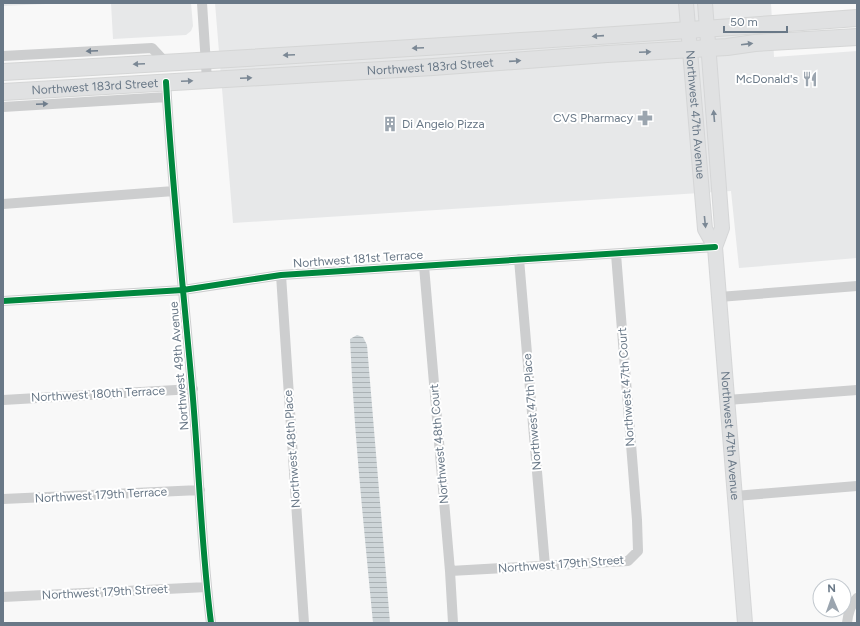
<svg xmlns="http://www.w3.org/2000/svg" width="860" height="626" font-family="Figtree,sans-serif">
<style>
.built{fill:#e7e8e9}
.water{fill:url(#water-rules)}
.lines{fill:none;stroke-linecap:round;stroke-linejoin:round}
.secondary-casing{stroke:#d5d6d7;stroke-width:16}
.primary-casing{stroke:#d5d6d6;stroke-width:18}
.minor{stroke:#cdcecf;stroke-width:10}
.secondary{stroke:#e0e1e2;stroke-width:14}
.primary{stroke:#e0e1e2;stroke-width:16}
.cycleway-casing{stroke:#fff;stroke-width:8}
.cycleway{stroke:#00873e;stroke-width:6}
.oneway{fill:#7b8895}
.oneway2{fill:#6e7c8b}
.labels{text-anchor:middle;stroke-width:4;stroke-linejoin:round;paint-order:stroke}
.street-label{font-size:12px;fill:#697887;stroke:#fff}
.poi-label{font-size:12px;fill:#697887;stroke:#fff;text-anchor:end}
</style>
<defs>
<pattern id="water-rules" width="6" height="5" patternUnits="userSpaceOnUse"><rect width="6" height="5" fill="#ced5d8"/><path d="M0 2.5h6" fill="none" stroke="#abb2b5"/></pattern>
</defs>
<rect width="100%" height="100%" fill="#f8f8f8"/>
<path class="built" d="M3 3H67L3 6Z
M111 3H191L193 26 191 31 186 35 113 39Z
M215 3H771L774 57 857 51V258L739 268 731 191 233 223Z"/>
<path class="water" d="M357 335 363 337 367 345 390 623H373C364 528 354 434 350 339Z"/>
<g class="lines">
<g class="secondary-casing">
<g id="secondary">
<path id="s1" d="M686 3 705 229 715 247"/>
<path id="s2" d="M705 3 722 228 715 247 745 623"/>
</g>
</g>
<g class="primary-casing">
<g id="primary">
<path d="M3 72C288 56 573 39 857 18"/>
<path id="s3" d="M3 92 433 67 607 54 727 47 755 43 857 37"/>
</g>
</g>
<path class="minor" d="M202 3 207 80
M3 56 152 48 166 63
M166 82C172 184 183 286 192 387 199 466 201 545 211 623
M3 107 167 97
M3 204 174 191
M519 259 545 566
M424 266 450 571 453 623
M281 275 304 623
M719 297 857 286
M3 301 183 290 281 275 715 247
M3 400 193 389
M727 400 857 390
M735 496 857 486
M3 499 200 490
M450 571 628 561 638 551 637 520 616 254
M3 597 207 587
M847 623C848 614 850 605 857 598"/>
<use href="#secondary" class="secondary"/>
<use href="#primary" class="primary"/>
<g class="cycleway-casing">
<path id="cycleway" d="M166 82C172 184 183 286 192 387 199 466 201 545 211 623
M3 301 183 290 281 275 715 247"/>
</g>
<use href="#cycleway" class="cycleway"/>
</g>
<defs><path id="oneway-solid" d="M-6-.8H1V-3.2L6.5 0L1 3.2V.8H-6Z"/></defs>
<g class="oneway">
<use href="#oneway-solid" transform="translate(598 36) rotate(176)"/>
<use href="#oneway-solid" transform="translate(747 44) rotate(-7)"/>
<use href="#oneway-solid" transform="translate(418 48) rotate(177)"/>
<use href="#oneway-solid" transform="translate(645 52) rotate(-3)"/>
<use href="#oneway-solid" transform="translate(289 55) rotate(177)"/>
<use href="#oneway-solid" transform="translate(515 61) rotate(-4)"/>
<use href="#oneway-solid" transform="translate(139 64) rotate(177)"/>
<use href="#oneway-solid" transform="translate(246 78) rotate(-3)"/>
<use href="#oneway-solid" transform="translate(187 81) rotate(-3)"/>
<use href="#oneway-solid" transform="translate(714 116) rotate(-95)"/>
<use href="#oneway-solid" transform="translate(705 222) rotate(84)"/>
</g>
<g class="oneway2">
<use href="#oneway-solid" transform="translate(92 51) rotate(177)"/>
<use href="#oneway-solid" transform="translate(42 104) rotate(-3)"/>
</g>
<defs>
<g id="restaurant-bare" transform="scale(1.2)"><path d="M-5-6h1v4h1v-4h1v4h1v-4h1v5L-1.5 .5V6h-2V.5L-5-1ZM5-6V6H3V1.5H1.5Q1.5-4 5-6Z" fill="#9ba5af" stroke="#fff" stroke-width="2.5" paint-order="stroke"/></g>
<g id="pharmacy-bare" transform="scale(1.2)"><path d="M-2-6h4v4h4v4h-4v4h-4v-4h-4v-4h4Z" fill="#9ba5af" stroke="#fff" stroke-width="2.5" paint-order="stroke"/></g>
<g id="building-bare" transform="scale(1.2)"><path d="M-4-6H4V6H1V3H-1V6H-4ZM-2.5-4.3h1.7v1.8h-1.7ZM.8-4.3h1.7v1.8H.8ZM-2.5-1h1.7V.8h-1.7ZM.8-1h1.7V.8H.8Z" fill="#9ba5af" stroke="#fff" stroke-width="2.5" paint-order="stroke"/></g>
</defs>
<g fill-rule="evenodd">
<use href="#restaurant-bare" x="810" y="79"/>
<use href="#pharmacy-bare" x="645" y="118"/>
<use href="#building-bare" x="390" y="124"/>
</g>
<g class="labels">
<g class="street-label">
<text dy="4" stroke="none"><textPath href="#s3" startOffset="428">Northwest 183rd Street</textPath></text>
<text dy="4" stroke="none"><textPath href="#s3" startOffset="92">Northwest 183rd Street</textPath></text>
<text dy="4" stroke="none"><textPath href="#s1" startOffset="112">Northwest 47th Avenue</textPath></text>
<text transform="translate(358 259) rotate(-4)" y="4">Northwest 181st Terrace</text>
<text transform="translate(179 366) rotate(-95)" y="4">Northwest 49th Avenue</text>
<text transform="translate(626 387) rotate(-94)" y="4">Northwest 47th Court</text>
<text transform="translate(98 394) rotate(-3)" y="4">Northwest 180th Terrace</text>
<text transform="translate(532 412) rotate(-95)" y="4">Northwest 47th Place</text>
<text dy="4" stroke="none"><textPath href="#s2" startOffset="435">Northwest 47th Avenue</textPath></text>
<text transform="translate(439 444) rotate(-95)" y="4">Northwest 48th Court</text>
<text transform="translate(292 449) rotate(-94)" y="4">Northwest 48th Place</text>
<text transform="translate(101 495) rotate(-3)" y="4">Northwest 179th Terrace</text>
<text transform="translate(561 564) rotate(-4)" y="4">Northwest 179th Street</text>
<text transform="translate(105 592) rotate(-3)" y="4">Northwest 179th Street</text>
</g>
<g class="poi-label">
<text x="798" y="83">McDonald's</text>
<text x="633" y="122">CVS Pharmacy</text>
<text x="402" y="128" text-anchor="start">Di Angelo Pizza</text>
</g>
</g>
<rect width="860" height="626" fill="none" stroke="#697887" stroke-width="8"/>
<g transform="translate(832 598) rotate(358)"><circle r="19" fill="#ffffff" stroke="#c3c9cf"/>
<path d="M0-3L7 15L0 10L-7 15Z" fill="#9ba5af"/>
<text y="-6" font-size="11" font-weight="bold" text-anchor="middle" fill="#697887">N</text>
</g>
<path d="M724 26v6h63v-6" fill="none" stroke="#697887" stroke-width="2"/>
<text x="730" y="26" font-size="12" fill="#697887" stroke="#ffffff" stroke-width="3" paint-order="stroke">50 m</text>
</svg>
